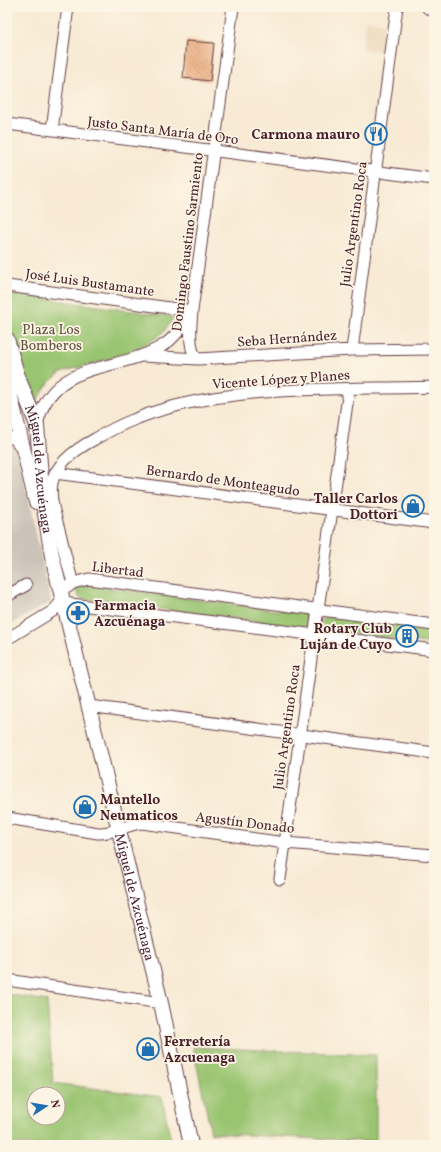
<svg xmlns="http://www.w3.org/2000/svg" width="441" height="1152" font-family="Vollkorn,serif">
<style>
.built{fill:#ead8ba}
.railway{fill:#cac3b8}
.green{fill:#99c470;stroke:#72724e;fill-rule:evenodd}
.building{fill:url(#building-back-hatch)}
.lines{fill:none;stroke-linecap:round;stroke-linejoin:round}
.minor-casing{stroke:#643d44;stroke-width:13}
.major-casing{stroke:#643d44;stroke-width:16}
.minor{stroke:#fff;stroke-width:11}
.major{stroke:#fff;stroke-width:14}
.labels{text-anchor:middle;stroke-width:3.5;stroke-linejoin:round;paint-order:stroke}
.street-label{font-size:14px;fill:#4a1f2b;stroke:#fcf5e5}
.poi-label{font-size:14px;font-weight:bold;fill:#4a1f2b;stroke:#fcf5e5;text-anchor:end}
.park-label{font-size:14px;fill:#625140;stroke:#fcf5e5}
</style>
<defs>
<pattern id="building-back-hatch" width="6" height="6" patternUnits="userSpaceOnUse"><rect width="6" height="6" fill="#e8a473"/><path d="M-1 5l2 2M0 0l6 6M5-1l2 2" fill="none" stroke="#be855f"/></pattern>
</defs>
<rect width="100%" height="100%" fill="#fcf5e5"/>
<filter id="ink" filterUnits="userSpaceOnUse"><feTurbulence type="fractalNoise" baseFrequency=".025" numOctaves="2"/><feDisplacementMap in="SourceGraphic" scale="8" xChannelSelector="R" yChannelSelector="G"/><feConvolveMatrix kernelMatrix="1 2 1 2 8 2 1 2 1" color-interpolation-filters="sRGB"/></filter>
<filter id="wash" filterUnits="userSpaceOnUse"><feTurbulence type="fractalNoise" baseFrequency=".012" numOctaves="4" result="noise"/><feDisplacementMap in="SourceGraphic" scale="16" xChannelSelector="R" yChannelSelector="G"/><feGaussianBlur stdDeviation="0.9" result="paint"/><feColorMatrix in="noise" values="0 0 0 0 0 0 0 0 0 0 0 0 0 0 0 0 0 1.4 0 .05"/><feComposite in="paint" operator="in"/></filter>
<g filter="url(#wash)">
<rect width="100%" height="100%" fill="#f8ead4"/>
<path class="built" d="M366 20 384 23 380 51 362 49Z"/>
<path class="railway" d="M7 442 16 447 18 451 51 602 7 627Z"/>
<path class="green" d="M7 293 174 317C171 321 168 326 165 330 143 353 92 363 62 372 48 381 43 390 35 405L25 382 7 320Z
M87 585 305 614C310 617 312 621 308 625L303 627 83 599 78 596 76 589 78 587Z
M328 616 434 630V644L328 630 325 629 322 623 323 619Z
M7 994 47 1001 53 1083 162 1097 172 1145H11L7 1071ZM34 1094H58V1118H34Z
M193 1047 376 1055V1142L211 1133Z"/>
<g id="blocks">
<path class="building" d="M186 41 214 43 210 81 183 78Z
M401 631 415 633 414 640 399 639Z"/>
</g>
</g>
<g filter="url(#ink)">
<use href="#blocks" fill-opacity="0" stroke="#643d44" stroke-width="1"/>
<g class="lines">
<g class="minor-casing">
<path id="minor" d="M7 124 434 179
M52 130 68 7
M7 286 192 311
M352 350 397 7
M143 356 198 359 352 350 434 349
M198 359C187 351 191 324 192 311L233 7
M7 423 11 417 13 409
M37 425C52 358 117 374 162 346 175 338 183 326 191 313
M7 436 16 440 22 450
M55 473 434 523
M73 583C68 566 64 550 60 533 56 517 49 500 52 483 56 463 78 448 95 439 107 432 120 425 133 420 223 383 338 390 434 387
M68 587 73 583 89 579 434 625
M7 596 26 585
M63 600 70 604 80 605 434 650
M7 639 53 611 63 600
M89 706 434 753
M7 818 98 833C114 834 127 824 142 823L285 843 434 855
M280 879 349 389
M7 980 161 1003"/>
</g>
<g class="major-casing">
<g id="major">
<path d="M429 7 434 8"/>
<path id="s1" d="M7 339 18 377 37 425 43 502 52 556 161 1003 191 1145"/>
<path d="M7 381 36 502"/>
</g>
</g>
<use href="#minor" class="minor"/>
<use href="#major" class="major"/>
</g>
</g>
<defs>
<g id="restaurant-ring" transform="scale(1.15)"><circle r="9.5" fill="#fcf5e5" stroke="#1f6fb2" stroke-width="1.5"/><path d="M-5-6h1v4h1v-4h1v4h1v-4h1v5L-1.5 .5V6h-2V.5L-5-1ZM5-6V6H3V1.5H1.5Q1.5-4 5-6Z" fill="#1f6fb2"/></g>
<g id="shop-ring" transform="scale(1.15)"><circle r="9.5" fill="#fcf5e5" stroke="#1f6fb2" stroke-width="1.5"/><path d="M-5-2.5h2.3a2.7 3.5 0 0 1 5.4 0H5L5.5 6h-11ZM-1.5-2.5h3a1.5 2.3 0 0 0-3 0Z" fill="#1f6fb2"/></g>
<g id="pharmacy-ring" transform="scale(1.15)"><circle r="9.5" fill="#fcf5e5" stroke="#1f6fb2" stroke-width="1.5"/><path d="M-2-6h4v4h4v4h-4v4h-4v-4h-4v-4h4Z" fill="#1f6fb2"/></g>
<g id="building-ring" transform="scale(1.15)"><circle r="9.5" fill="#fcf5e5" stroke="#1f6fb2" stroke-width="1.5"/><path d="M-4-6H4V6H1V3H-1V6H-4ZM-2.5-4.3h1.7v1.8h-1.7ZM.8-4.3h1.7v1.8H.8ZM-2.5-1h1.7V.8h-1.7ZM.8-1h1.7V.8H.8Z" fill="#1f6fb2"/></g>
</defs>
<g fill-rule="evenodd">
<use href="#restaurant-ring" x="376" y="134"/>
<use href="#shop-ring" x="413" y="506"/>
<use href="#pharmacy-ring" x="78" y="613"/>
<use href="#building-ring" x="407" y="636"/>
<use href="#shop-ring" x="85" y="807"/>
<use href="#shop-ring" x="148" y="1049"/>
</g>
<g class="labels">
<g class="street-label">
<text transform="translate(163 130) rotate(7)" y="5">Justo Santa María de Oro</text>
<text transform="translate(353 224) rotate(-82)" y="5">Julio Argentino Roca</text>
<text transform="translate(187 242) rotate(-83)" y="5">Domingo Faustino Sarmiento</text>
<text transform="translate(90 282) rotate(8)" y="5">José Luis Bustamante</text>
<text transform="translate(287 338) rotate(-4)" y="5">Seba Hernández</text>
<text transform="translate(281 379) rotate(-4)" y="5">Vicente López y Planes</text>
<text dy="5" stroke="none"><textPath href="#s1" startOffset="135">Miguel de Azcuénaga</textPath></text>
<text transform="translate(223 480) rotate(8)" y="5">Bernardo de Monteagudo</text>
<text transform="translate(118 569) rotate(7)" y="5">Libertad</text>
<text transform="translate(286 727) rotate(-82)" y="5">Julio Argentino Roca</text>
<text transform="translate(245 822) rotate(7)" y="5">Agustín Donado</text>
<text dy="5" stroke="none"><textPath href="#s1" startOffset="574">Miguel de Azcuénaga</textPath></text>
</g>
<g class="poi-label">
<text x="360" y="139">Carmona mauro</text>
<text x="398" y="503">Taller Carlos<tspan x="398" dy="16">Dottori</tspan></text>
<text x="94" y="610" text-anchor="start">Farmacia<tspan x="94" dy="16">Azcuénaga</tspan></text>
<text x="392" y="633">Rotary Club<tspan x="392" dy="16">Luján de Cuyo</tspan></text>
<text x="100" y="804" text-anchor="start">Mantello<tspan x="100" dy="16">Neumaticos</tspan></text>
<text x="164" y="1046" text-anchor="start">Ferretería<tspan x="164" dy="16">Azcuenaga</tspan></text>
</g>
<g class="park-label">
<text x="51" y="334">Plaza Los<tspan x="51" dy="16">Bomberos</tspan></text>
</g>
</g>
<rect width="441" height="1152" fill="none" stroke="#fcf5e5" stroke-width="24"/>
<g transform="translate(46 1106) rotate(78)"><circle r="19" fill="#fcf5e5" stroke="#b59f9b"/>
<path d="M0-3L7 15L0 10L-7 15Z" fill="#1f6fb2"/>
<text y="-6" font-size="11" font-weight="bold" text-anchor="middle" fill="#4a1f2b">N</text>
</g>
</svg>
